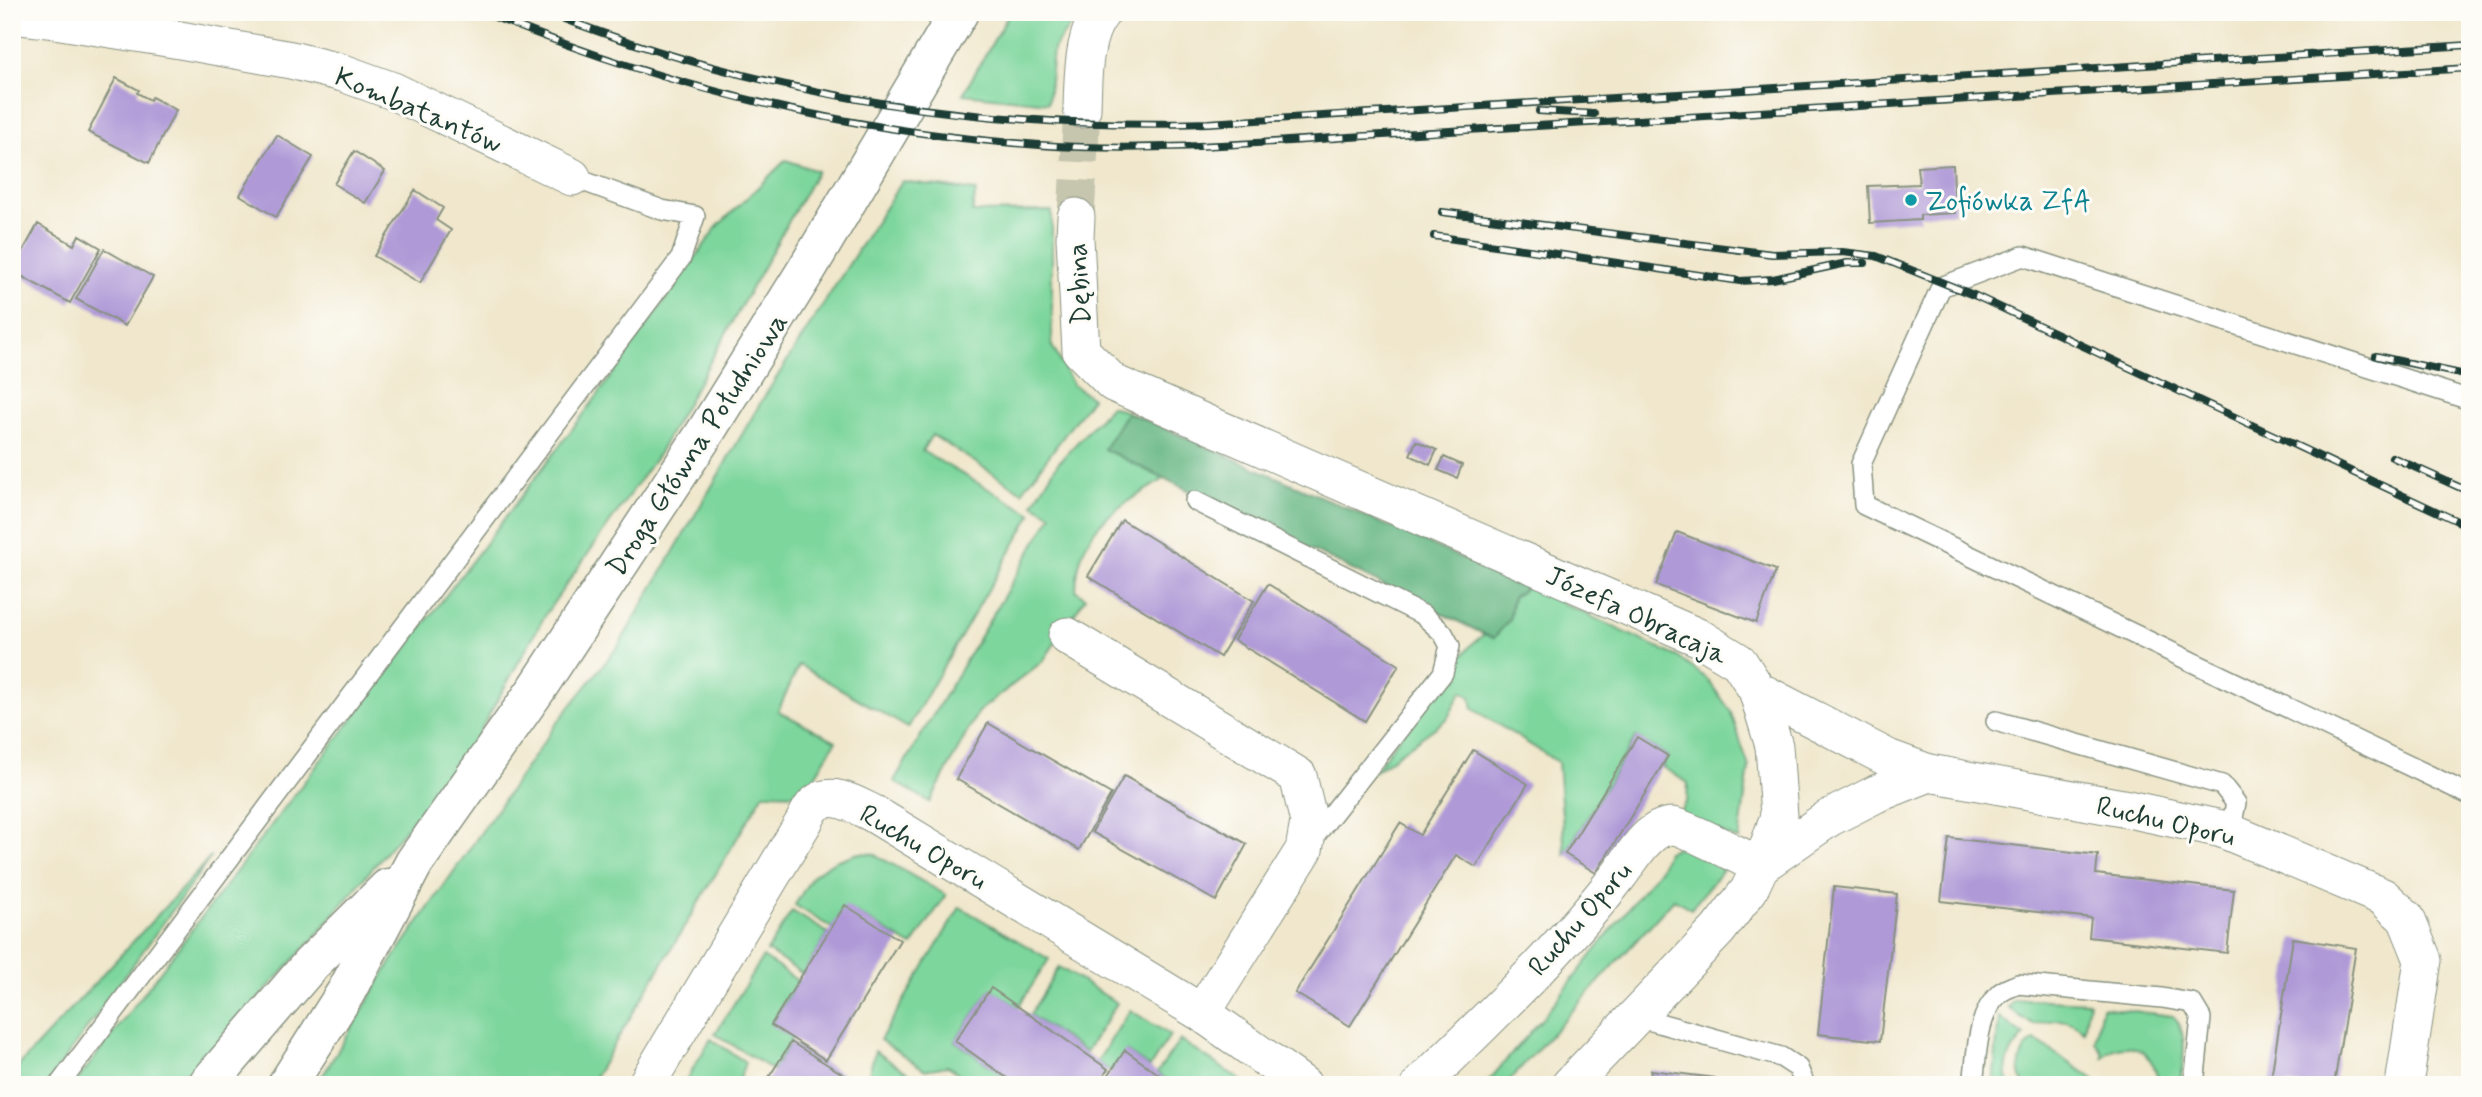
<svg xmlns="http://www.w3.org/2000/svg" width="2482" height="1097" font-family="Mynerve,sans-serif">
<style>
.green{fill:#7dd69c;stroke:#4e8a68;stroke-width:2}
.forest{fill:#66b784;stroke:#427a5c;stroke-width:2}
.building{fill:#af99d7}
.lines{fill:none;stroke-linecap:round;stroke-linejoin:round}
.minor-tunnel{stroke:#c6c5ae;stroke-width:37;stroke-dasharray:37 18;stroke-linecap:butt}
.service-casing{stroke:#889280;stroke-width:22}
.minor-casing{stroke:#889280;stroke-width:39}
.secondary-casing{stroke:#889280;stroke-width:41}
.service{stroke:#fff;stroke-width:19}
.minor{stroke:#fff;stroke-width:37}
.secondary{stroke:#fff;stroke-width:38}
.rail-casing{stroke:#1f3d34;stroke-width:8}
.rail{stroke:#fdfcf7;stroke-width:5;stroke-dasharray:16;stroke-linecap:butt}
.culture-dot{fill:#0f9aa8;stroke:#fdfcf7;stroke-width:2.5}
.labels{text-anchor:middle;stroke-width:6;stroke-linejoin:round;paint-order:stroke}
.street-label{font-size:28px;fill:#1f3d34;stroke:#fdfcf7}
.culture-label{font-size:28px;fill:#0d838f;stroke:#fdfcf7;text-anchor:start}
</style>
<rect width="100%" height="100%" fill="#fdfcf7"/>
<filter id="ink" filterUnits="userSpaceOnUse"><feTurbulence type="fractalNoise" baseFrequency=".0143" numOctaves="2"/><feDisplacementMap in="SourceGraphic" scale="14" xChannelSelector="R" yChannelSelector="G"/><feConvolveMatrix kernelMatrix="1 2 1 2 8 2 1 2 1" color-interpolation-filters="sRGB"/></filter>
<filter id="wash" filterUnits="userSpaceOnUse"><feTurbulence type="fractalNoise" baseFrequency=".00686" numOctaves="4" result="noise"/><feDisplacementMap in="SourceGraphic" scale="28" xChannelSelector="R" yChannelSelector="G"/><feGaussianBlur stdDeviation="1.57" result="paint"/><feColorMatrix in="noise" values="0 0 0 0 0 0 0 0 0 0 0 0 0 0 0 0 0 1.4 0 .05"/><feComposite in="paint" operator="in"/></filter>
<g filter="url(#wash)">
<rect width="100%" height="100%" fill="#f0e7cc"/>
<path class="green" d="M1010 12H1080L1053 49 1048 103 963 94Z
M786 160 817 171 659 453 547 612 464 759 314 938 178 1085H74L595 399 717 227Z
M902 181 976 191 972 212 1052 211V346L1073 385 1092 398 1022 492 932 435 922 451 1032 514 908 728 799 665 778 711 836 741 804 794 764 793 590 1085H317L393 959 557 723 619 645 761 402Z
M1111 406 1127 412 1105 449 1164 479C1115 509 1078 526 1076 590L1085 598 1043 661 978 712 930 802 894 781 1052 515 1033 504 1058 463Z
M1528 587 1678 657 1707 679 1730 710 1749 767 1739 840 1678 815 1687 800 1688 783 1662 767 1668 756 1636 737 1565 854 1558 762 1473 709 1471 697 1462 691 1447 719 1372 773 1471 645 1493 627 1509 620 1513 597Z
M1679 846 1726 866 1691 909 1674 899 1505 1085H1485L1540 1021 1661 867 1667 852Z
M859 853 874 854 946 895 912 946 845 906 832 928 795 905 813 875 835 861Z
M211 857 46 1085H12V1073Z
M960 907 1049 959 1018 1007 991 989 955 1041 1017 1085H974L948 1066 925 1070 880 1040Z
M792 911 828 933 803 974 767 951Z
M763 957 798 981 771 1024 792 1038 773 1070 715 1034Z
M1059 967 1117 1003 1086 1052 1030 1015Z
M2025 999 2089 1002 2084 1031C2066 1016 2055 1019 2033 1025L2008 1008 2013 1001Z
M2102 1007 2173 1016C2190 1034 2182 1062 2181 1085H2157C2160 1054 2126 1034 2103 1057L2102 1051 2095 1042Z
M1130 1010 1170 1035 1150 1067 1126 1051 1111 1071 1097 1062Z
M1999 1017 2024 1036C2010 1052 2002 1063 2009 1085H1993Z
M711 1039 745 1062 738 1085H683Z
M1180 1040 1242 1081 1239 1085H1174L1157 1073Z
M2035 1040 2095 1080 2091 1085H2024C2016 1069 2019 1049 2035 1040Z
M875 1051 919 1080 946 1073 962 1085H866Z"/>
<path class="forest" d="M1127 412 1528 587 1513 597 1509 620 1494 638 1484 634 1104 449Z"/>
<g id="blocks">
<path class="building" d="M116 78 139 90 137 93 150 100 152 97 176 110 149 163 88 132Z
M277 135 313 157 276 217 240 195Z
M354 151 385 171 365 203 334 184Z
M1953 165 1955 213 1920 215V220L1870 223 1868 186 1919 184 1917 167Z
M415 190 443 208 436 220 451 230 420 283 374 256Z
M38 224 74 245 79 235 101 248 70 303 12 271Z
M104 249 153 277 125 326 76 299Z
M1416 441 1437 450 1430 465 1410 455Z
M1444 457 1462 465 1457 478 1438 470Z
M1122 520 1254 601 1220 657 1088 576Z
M1677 532 1776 570 1756 623 1656 585Z
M1268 584 1399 665 1365 721 1234 640Z
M988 723 1111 794 1079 850 956 779Z
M1637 737 1668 756 1596 873 1565 854Z
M1473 750 1528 784 1476 867 1456 855 1350 1026 1295 993 1400 823 1420 835Z
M1124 776 1247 844 1216 901 1092 832Z
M1949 838 2098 855 2096 874 2234 890 2227 953 2089 937 2091 918 1941 901Z
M1834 887 1897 894 1880 1041 1818 1034Z
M845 905 900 940 826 1060 771 1025Z
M2293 938 2356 948 2334 1085H2270Z
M991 988 1108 1069 1097 1085H1017L955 1041Z
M791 1042 846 1076 840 1085H764Z
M1125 1050 1157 1073 1174 1085H1102Z
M1651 1070 1715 1078V1085H1649Z"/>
</g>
</g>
<g filter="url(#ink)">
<use href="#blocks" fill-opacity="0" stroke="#889280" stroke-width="2"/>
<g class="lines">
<path class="minor-tunnel" d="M1076 217 1082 109"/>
<g class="service-casing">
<path id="service" d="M2470 400 2023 256 1941 287 1861 464 1864 505 2470 795
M1195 501 1423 615 1443 633 1450 646 1443 673 1311 841
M1996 721 2222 785 2236 803 2230 832
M1634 1016 1781 1057 1798 1068 1805 1085
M59 1085 681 258 695 216 662 210 572 177
M1973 1085C1977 1056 1976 1015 1999 994 2004 989 2012 987 2018 984L2162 998 2192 1003 2201 1018 2194 1085"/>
</g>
<g class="minor-casing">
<path id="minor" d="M12 15 48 19 180 40 291 60 343 73 393 91 572 177
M1082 109C1083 80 1082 35 1102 12
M1076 217 1075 238 1081 351 1113 383 1700 638 1739 662 1757 690 1774 746 1779 816 1765 856 1749 890 1718 930 1570 1085
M1067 636 1298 776 1309 822 1304 850 1202 1013
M1757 690 1888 758 1929 773 2128 809 2222 829 2383 897 2406 918 2423 960 2404 1085
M646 1085 802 825C806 819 809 810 814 805 831 789 857 806 874 814L1202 1013 1303 1085
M1420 1085C1488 1019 1561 950 1619 875 1632 858 1648 827 1672 826 1682 826 1746 859 1760 866L1829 818 1876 794 1929 773"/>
</g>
<g class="secondary-casing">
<path id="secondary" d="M207 1085 311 964 388 888
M287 1085 346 992 414 863 536 690 705 433 807 269 959 12"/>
</g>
<use href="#service" class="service"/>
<use href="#minor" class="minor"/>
<use href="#secondary" class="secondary"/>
<g class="rail-casing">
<path id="rail" d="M483 12C663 87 845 132 1040 145 1143 152 1246 144 1349 137 1473 130 1597 122 1722 115
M546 12C760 96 979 130 1208 123L2470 45
M1539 111 1594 114
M1713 115 2470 68
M1442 212 1772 254 1842 252 1876 256 1976 296 2470 527
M1434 236 1740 281 1773 279 1847 263H1865
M2376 356 2470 376
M2392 457 2470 492"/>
</g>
<use href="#rail" class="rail"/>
</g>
</g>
<circle class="culture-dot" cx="1911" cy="200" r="7"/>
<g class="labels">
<g class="street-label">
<text transform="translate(419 109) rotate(23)" y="10">Kombatantów</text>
<text transform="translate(1078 284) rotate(-93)" y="10">Dębina</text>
<text transform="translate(696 444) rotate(-57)" y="10">Droga Główna Południowa</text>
<text transform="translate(1637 614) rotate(25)" y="10">Józefa Obracaja</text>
<text transform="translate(2166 820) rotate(13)" y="10">Ruchu Oporu</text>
<text transform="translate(924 846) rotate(30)" y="10">Ruchu Oporu</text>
<text transform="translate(1579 918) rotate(-49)" y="10">Ruchu Oporu</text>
</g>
<g class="culture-label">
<text x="1925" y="210">Zofiówka ZfA</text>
</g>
</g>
<rect width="2482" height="1097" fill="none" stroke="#fdfcf7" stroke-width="42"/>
</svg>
